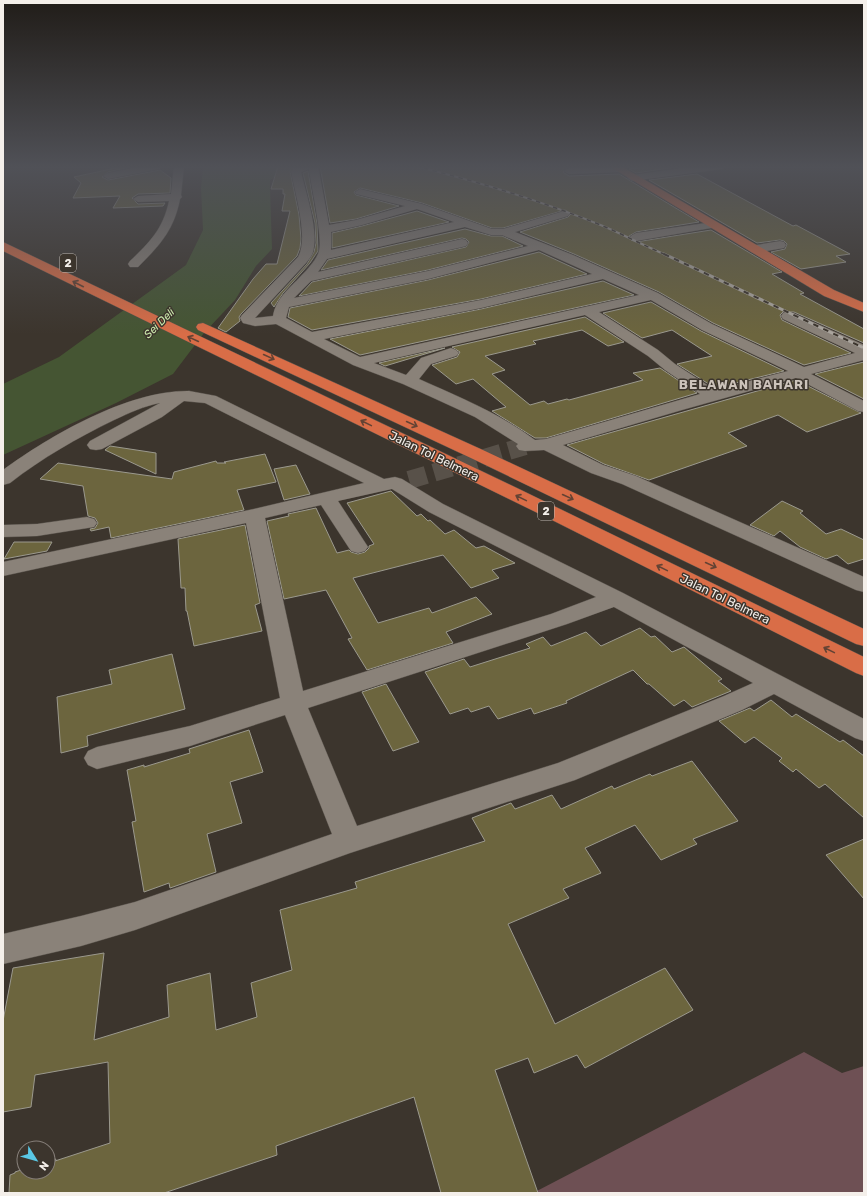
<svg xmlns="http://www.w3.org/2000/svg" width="867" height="1196" font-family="Rubik,sans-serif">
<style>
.green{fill:#6e5054}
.water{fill:#455533}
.building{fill:#6c653e;stroke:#9b998e}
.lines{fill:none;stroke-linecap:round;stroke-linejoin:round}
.minor-tunnel{stroke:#585149;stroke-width:18;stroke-dasharray:18 8;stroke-linecap:butt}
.minor-casing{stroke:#59534c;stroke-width:1}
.highway-casing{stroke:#59534c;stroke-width:1}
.minor{fill:#8a8279;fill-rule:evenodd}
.highway{fill:#d96d47;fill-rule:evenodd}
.rail-far1-casing{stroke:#aaa59e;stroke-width:2}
.rail-casing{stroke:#aaa59e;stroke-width:3}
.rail-far1{stroke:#3c352d;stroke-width:1.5;stroke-dasharray:4.5;stroke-linecap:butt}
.rail{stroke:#3c352d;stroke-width:2;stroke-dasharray:5.5;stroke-linecap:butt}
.oneway{stroke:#634334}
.labels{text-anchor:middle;stroke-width:3;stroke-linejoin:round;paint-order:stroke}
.shield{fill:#3c352d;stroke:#bdb7b1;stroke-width:1}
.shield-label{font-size:11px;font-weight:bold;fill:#f4efea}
.far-water-label{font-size:11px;font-style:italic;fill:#ceecae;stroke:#3c352d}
.street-label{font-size:12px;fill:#f4efea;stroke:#3c352d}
.far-district-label{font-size:13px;font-weight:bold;letter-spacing:1px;fill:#ccc3ba;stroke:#3c352d}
</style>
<rect width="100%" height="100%" fill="#3c352d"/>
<path class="green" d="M804 1052 842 1073 864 1066V1193H533Z"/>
<path class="water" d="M203 166H276L281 174 270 180V186L272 249 256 266 235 300 204 333 173 374 116 403 3 455V384L59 357 186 265 203 230 201 188Z"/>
<path class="building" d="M125 166H134L108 172 102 177 108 180 160 170 171 178 170 193 138 194 132 198 138 204 165 203 163 206 113 208 120 196 73 198 81 183 74 177Z
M278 166H294L290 171 299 215 301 239 300 248 297 256 241 314 239 317 240 321 226 332 218 328 253 279 266 264H277L290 211H282L285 194H283V189H271Z
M320 166H575L568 167 563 172 569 176 619 174 699 222 636 232 629 236 631 240 636 242 711 230 782 272 772 274 804 293 800 294 864 329V343L794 312H783L780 315 782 320 851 353 804 365 713 323 659 292 574 254 520 232 568 217 571 214 565 210 503 228H492L422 203 360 188 354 192 356 195 399 206 356 219 330 223Z
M651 166H683L636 173 629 169Z
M308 171 317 224 318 251 310 263 283 293 274 307 271 303 307 264 314 252 316 243 315 223 303 173Z
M697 174 793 226 796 225 850 254 836 256 846 262 801 269 771 252 785 249 787 244 784 241 780 240 757 243 649 180Z
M417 211 449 222 332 248V233L362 226Z
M465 229 491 236H502L523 246 428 270 299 296 312 282 466 247 469 242 466 239 462 238 321 270 328 260Z
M539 252 587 274 481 299 312 330 288 317 290 308 428 280Z
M603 281 634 295 360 355 330 339 481 309Z
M651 302 701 331 784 371 715 388 677 364 712 356 672 330 642 338 603 313Z
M585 317 624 342 608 346 582 330 533 341 536 344 485 356 505 370 492 374 530 405 544 401 548 404 567 399 569 400 643 380 633 373 660 368 697 393 546 438H535L492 411 506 407 473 379 456 384 432 365 457 357 460 352 452 347Z
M445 348 385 366 379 363Z
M864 362V399L815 374Z
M796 380 861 413 807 432 778 415 728 433 747 446 649 480 604 464 567 445Z
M110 446 156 453V474L105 450Z
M265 454 276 482 237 490 244 510 111 538 109 527 91 531 90 529 95 528 98 523 95 518 88 516 83 486 40 479 58 463 172 479 174 472 216 461 217 463H226L224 462Z
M296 465 310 494 284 500 274 469Z
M391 491 417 516 421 514 428 521 430 520 445 534 454 530 476 548 484 546 515 563 492 570 499 578 471 588 443 555 353 578 378 623 429 608 432 613 476 597 492 614 446 632 453 643 367 670 348 639 352 638 326 590 284 599 267 521 289 516 288 514 316 508 337 553 349 550 351 552 358 554 365 552 369 548V546L374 544 347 503Z
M782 501 803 511 800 513 826 534 841 529 864 540V559L848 564 837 555 826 559 800 547 780 531 774 536 750 525Z
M245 525 260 603 255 605 262 631 194 646 187 611H186L185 588H181L178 539Z
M14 542H52L47 551 4 559Z
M640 628 651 637 655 636 672 652 684 647 722 679 718 681 731 691 692 707 684 700 674 706 649 684H647L633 670 566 701 567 703 534 714 531 708 498 719 489 706 471 712 468 708 450 714 425 672 464 659 470 667 530 648 526 644 543 637 551 646 586 632 601 646Z
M172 654 185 709 87 736 88 746 61 753 57 697 112 684 109 670Z
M386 684 419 742 393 751 362 692Z
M771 700 792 717 796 714 840 742 843 740 864 756V818L825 784 819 788 796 769 793 772 779 761 782 758 754 737 745 743 719 721 750 708 754 711Z
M249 730 263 772 230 782 242 823 207 834 216 872 170 888 169 883 144 892 132 822 136 821 127 770 144 765V767L190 753 189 749Z
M692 761 738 821 693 839 697 844 661 860 635 825 585 848 601 873 563 889 569 898 508 924 555 1024 665 968 693 1010 585 1068 577 1055 534 1073 528 1058 495 1070 538 1193H441L414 1097 276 1146 277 1155 164 1193H9L10 1175 15 1173V1172L24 1169V1172H48V1161L56 1159 55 1161 110 1143 108 1062 35 1075 31 1107 3 1112V1021L13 968 104 953 94 1040 169 1017 167 985 210 973 216 1030 257 1017 251 983 292 970 280 910 357 888 355 882 485 841 472 818 511 803 515 809 552 795 561 809 612 786 614 789 650 774 652 776Z
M864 839V899L826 855Z"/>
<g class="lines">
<path class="minor-tunnel" d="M409 480 525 446"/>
<g class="minor-casing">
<path id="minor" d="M143 166H164L159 169 108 179 103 176 108 173Z
M174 166H184L181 195 182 197 180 199C174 230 160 245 138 267H130L128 264 130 261C150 242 163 229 169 201L138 202 133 199 138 196 171 194Z
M296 166H318L329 225 356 220 405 206 356 194 355 192 360 189 422 204 492 229H503L564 211 570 214 568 216 515 232 573 255 658 293 712 324 804 367 855 353 783 319 781 316 783 313 788 312 793 313 864 345V360L811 374 864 401V412L858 411 796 378 682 410 563 445 603 465 636 476 864 577V592L856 590 622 484 591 473 544 450 525 451 519 450 516 446 518 444 475 417 403 384 353 365 276 324 255 326 243 323 240 318 242 315 298 257C309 238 295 193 291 171ZM309 169C311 186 323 237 319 251 317 259 307 270 301 276 290 288 276 298 273 316L255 318 306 263C309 259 312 256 313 252 319 230 306 194 301 172ZM417 209 454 222 331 250V232L362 225ZM465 227 491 235H502L528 246 428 271 294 298 311 281 462 247 466 246 468 243 466 240 462 239 318 272 327 259ZM539 250 592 274 481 300 312 332 286 318 289 307 428 279ZM603 279 639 295 360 357 324 339 481 308ZM651 300 702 330 788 371 715 390 675 364 658 350 599 312ZM585 315 648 356 665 370 700 394 546 439 535 440C499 413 459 397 419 379L431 364 456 356 459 353 456 350 451 348 421 358 406 375 374 363Z
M615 166 622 167 624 169 619 172 569 174 564 171 569 168Z
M698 166H727L722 169 632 181 627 178 632 175Z
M713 222 717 223 719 225 717 227 636 241 632 239 630 237 632 235 636 233Z
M780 241 784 242 786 245 784 248 755 253 751 252 749 249 751 246Z
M189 391 216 396 384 479 395 477 402 479 443 504 623 593 864 719V741L855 738 774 694 742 710 575 780 350 853 135 930 81 946 3 964V934L81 916 135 902 332 834 285 715 190 746 97 769 88 765 84 758 88 751 97 747 190 726 280 698 246 523 3 576V562L254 509 364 483 205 403 184 401 162 417 102 449 96 450 90 449 87 445 90 441 160 403C144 406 129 413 114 420 77 438 42 458 10 483L3 485V470C51 435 129 390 189 391ZM392 489 429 512 596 597 551 614 303 691 265 518 321 505 351 551 358 553 365 551 368 547 338 501ZM614 607 753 683 724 696 558 763 357 826 308 708 567 624Z
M87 517 94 519 97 523 94 527 37 536 3 537V525L37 524Z"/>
</g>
<g class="highway-casing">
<path id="highway" d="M609 166H621L834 290 864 303V312L824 296Z
M3 242 519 489 864 657V676L856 673 556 522 56 277 3 251Z
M203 323 485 451 864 629V646L856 644 473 459 198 330 196 327 198 324Z"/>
</g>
<use href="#minor" class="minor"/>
<use href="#highway" class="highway"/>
<g class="rail-far1-casing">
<path id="rail-far1" d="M415 166C479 182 542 201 603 226 624 235 645 246 666 255"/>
</g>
<g class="rail-casing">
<path id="rail" d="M664 254 864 348"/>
</g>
<use href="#rail-far1" class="rail-far1"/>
<use href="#rail" class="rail"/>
</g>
<defs><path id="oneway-shaft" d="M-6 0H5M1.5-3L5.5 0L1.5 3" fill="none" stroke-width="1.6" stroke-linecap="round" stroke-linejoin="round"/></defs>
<g class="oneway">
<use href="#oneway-shaft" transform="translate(78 284) rotate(-153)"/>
<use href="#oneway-shaft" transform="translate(193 339) rotate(-155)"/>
<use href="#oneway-shaft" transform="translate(269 357) rotate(25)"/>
<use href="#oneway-shaft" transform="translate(366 423) rotate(-154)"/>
<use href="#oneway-shaft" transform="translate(412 424) rotate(25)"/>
<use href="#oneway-shaft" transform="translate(568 497) rotate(25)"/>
<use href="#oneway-shaft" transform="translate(521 498) rotate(-154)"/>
<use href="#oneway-shaft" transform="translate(711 565) rotate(25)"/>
<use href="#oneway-shaft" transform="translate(662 568) rotate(-154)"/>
<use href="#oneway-shaft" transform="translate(829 650) rotate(-154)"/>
</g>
<linearGradient id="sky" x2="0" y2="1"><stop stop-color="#211d19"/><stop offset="0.5" stop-color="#505157"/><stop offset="1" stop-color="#505157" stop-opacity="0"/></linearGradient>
<rect width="867" height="334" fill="url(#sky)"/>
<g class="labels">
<g class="shield">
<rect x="60" y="254" width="16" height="18" rx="3"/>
<rect x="538" y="502" width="16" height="18" rx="3"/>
</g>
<g class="shield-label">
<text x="68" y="267">2</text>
<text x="546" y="515">2</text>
</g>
<g class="far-water-label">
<text transform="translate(159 323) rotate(-44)" y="4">Sei Deli</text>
</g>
<g class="street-label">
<text transform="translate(434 456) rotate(26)" y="4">Jalan Tol Belmera</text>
<text transform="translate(725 599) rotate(26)" y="4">Jalan Tol Belmera</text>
</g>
<g class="far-district-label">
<text x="744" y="389">BELAWAN BAHARI</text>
</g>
</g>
<rect width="867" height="1196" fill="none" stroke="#f4efea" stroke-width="8"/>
<g transform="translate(36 1160) rotate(127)"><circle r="19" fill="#3c352d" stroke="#867f79"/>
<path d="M0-3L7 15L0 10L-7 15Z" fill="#5ac8e5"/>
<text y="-6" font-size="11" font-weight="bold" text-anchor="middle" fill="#f4efea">N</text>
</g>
</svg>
